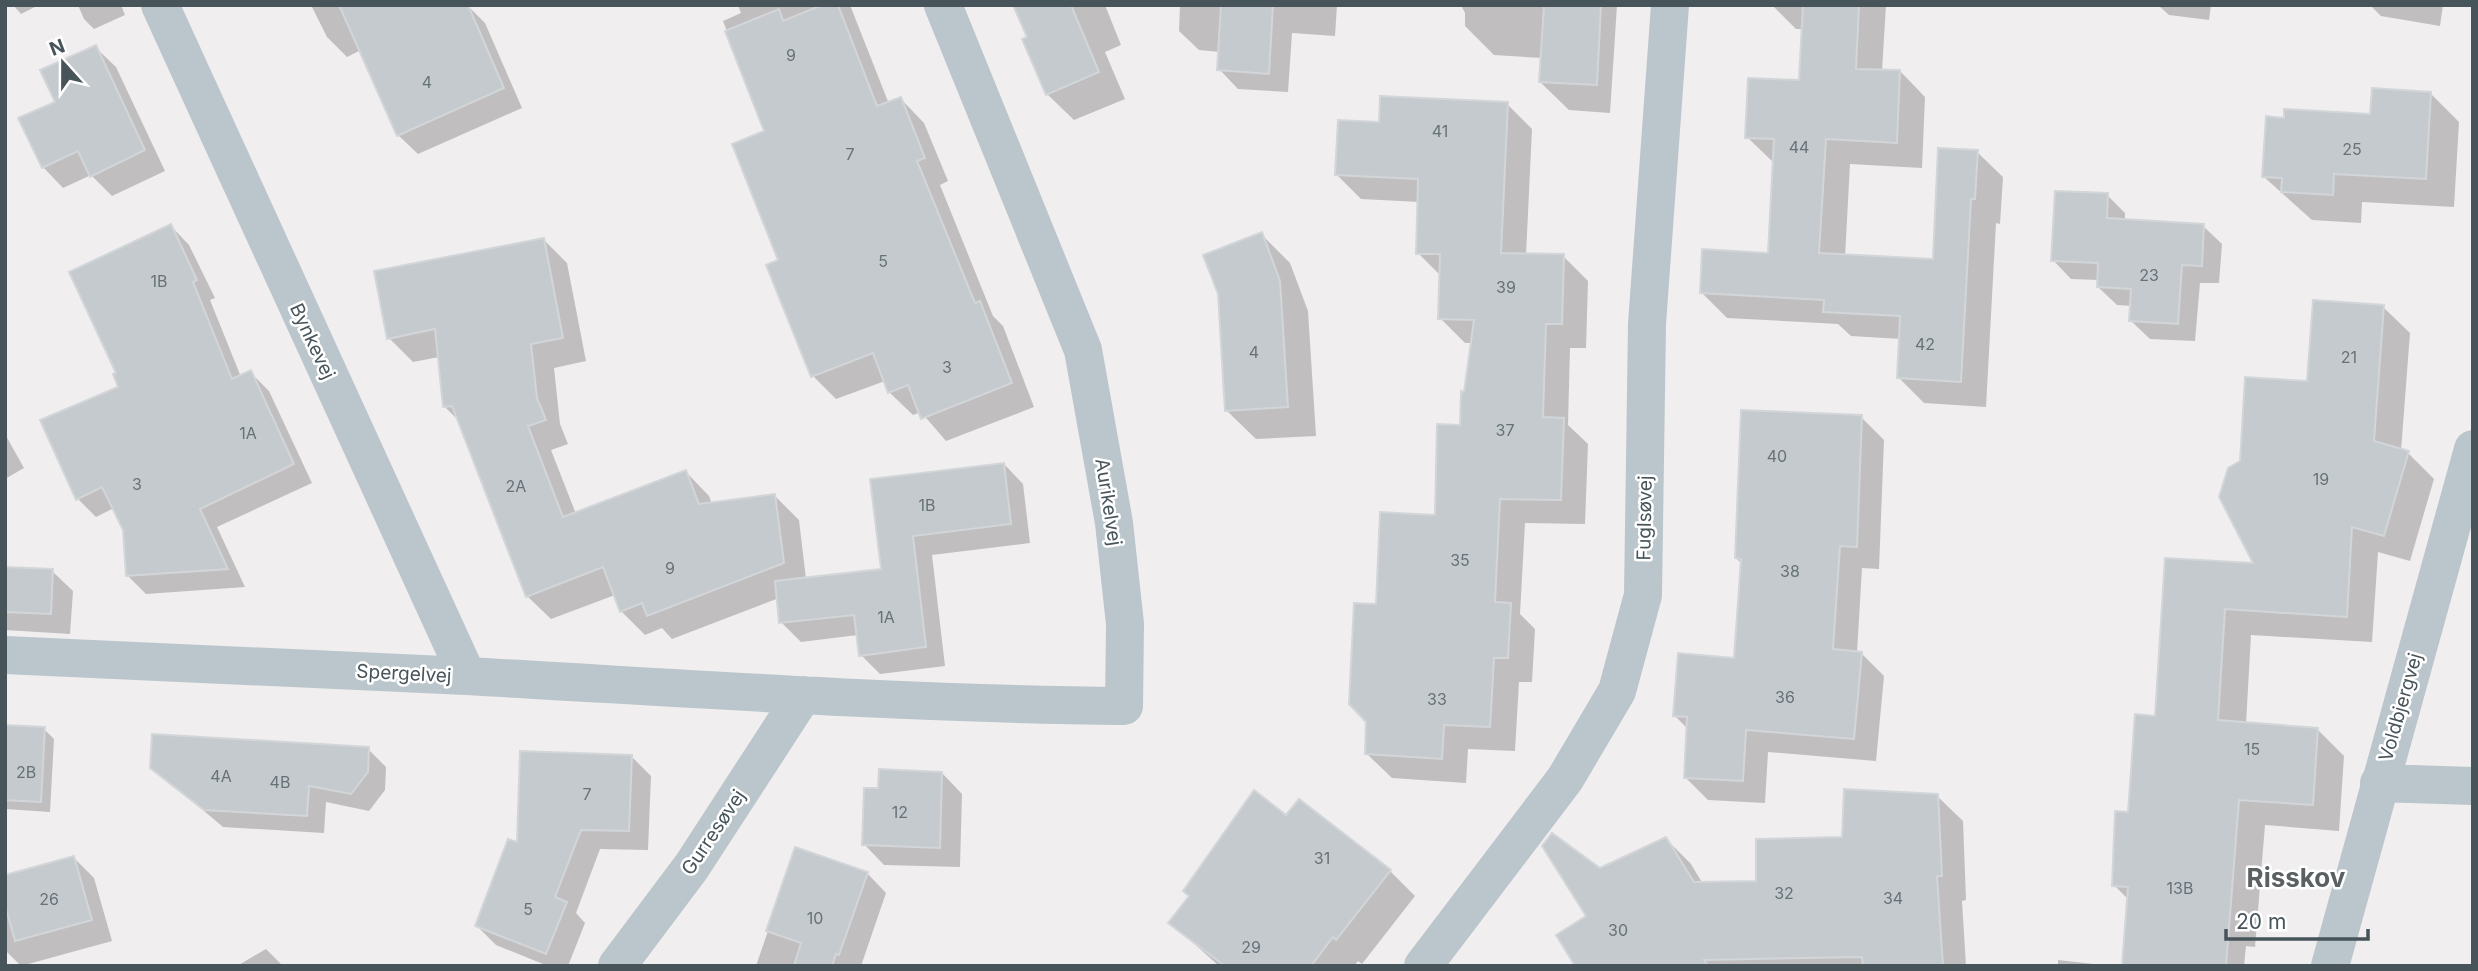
<svg xmlns="http://www.w3.org/2000/svg" width="2478" height="971" font-family="Inter,sans-serif">
<style>
.shadow{fill:#0003}
.building{fill:#c5cace;stroke:#d2d6d9;stroke-width:2}
.lines{fill:none;stroke-linecap:round;stroke-linejoin:round}
.minor{stroke:#bac6cb;stroke-width:38}
.labels{text-anchor:middle;stroke-width:5;stroke-linejoin:round;paint-order:stroke}
.number-label{font-size:16px;fill:#667278}
.street-label{font-size:19px;fill:#47555b;stroke:#fff}
.district-label{font-size:26px;font-weight:bold;fill:#5b6063;stroke:#fff}
</style>
<rect width="100%" height="100%" fill="#f1eeef"/>
<path class="shadow" d="M13 5H39L21 14Z
M78 5H121L125 15 94 29 84 19Z
M311 5H467L485 23 522 108 418 154 398 135 361 50 347 57 327 37Z
M738 5H850L889 104 901 99 924 123 948 181 940 185 993 316 1003 326 1034 407 946 441 921 412 913 415 889 392 885 381 836 399 813 376 781 261 766 132 723 21 741 13Z
M1015 5H1105L1121 45 1105 52 1125 99 1074 120 1047 94Z
M1180 5H1337L1335 36 1292 33 1288 92 1238 89 1219 69 1220 52 1199 50 1179 31Z
M1461 5H1617L1610 113 1569 110 1540 82 1542 58 1494 55 1465 26V13Z
M1772 5H1886L1882 71H1900L1925 97 1922 168 1850 164 1845 257 1934 261 1977 152 2003 177 2000 224 1996 223 1986 407 1924 403 1899 378 1901 339 1851 336 1838 324 1727 318 1702 293 1769 255 1774 163 1747 137 1800 82 1803 29H1796Z
M2158 5H2211L2209 20 2169 15Z
M2370 5H2443L2440 26 2381 16Z
M95 47 116 67 165 171 112 196 91 175 63 188 43 167 57 103Z
M2430 93 2459 122 2454 207 2362 202 2361 223 2312 220 2264 177 2285 120 2372 116Z
M1507 104 1532 129 1526 255 1563 256 1588 281 1586 348H1570L1568 425 1588 444 1585 524 1525 523 1520 614 1535 629 1532 682H1519L1515 751 1468 749 1466 783 1392 778 1367 754 1377 606 1436 517 1462 426 1473 343H1465L1440 318 1441 276 1418 253 1419 202 1361 199 1336 174 1381 123Z
M2107 195 2125 213V221L2203 226 2222 244 2219 283H2200L2195 341 2150 339 2131 321 2132 306 2117 305 2098 287 2099 280 2071 279 2053 260Z
M171 226 189 245 215 298 210 300 241 377 250 372 269 391 312 483 217 527 245 587 146 594 128 576 124 529 114 508 96 517 78 499 121 387 119 374Z
M1261 234 1290 263 1308 311 1316 436 1256 439 1227 411Z
M543 239 567 263 586 361 554 368 560 424 568 444 551 450 576 514 686 472 709 496 712 504 775 496 799 520 806 579 882 571 872 480 1004 464 1023 484 1030 543 932 555 945 666 880 674 861 655 858 635 801 642 781 622 779 598 672 639 662 628 645 635 621 611 615 595 551 619 527 596 461 423 444 406 439 357 413 362 389 338Z
M2383 307 2410 333 2401 451 2408 453 2434 479 2410 561 2378 552 2372 642 2251 635 2246 724 2317 729 2344 756 2339 831 2265 825 2255 947 2246 946 2244 966H2124L2129 900 2114 885 2157 717 2167 559 2256 565 2242 463 2308 383Z
M1861 417 1884 440 1879 569 1862 568 1857 653H1861L1884 676 1876 761 1768 752 1765 803 1708 800 1685 777 1688 729 1675 716 1736 660 1742 564 1736 558Z
M5 434 24 468 5 479Z
M5 568 52 571 73 591 70 634 5 630Z
M5 727 44 729 54 739 50 812 5 809Z
M368 749 386 767 385 790 369 811 326 802 324 833 223 827 152 767Z
M631 756 651 776 648 850 600 849 576 913 585 923 568 966H548L496 945 477 926 518 844Z
M942 773 962 794 960 867 884 865 864 844 880 790Z
M1937 796 1963 821 1966 900 1962 901 1966 966H1577L1600 870 1666 839 1691 864 1703 884 1758 882Z
M1287 817 1390 871 1415 896 1362 964 1358 961 1354 966H1219L1171 923Z
M796 849 867 873 886 893 861 966H756Z
M74 858 94 878 112 941 21 966 5 950V876Z
M266 949 283 966H237Z
M2058 960 2111 966H2058Z"/>
<path class="building" d="M339 5H468L504 88 397 136Z
M822 5H838L877 106 901 97 925 158 917 161 975 303 980 301 1012 383 921 419 908 385 888 393 873 353 811 377 766 265 778 260 732 144 764 131 725 31 779 9 783 21Z
M1013 5H1071L1099 72 1046 95 1022 39 1027 37Z
M1221 5H1273L1269 74 1217 70Z
M1544 5H1601L1597 85 1539 82Z
M1803 5H1859L1856 69 1900 70 1897 143 1826 139 1819 253 1933 259 1938 148 1978 150 1975 199H1971L1961 382 1897 378 1900 316 1823 312 1824 300 1700 293 1702 249 1768 253 1774 139 1745 138 1748 78 1799 80Z
M96 45 145 150 90 177 78 151 42 168 18 118 55 102 40 70Z
M2372 88 2431 92 2426 179 2334 174 2333 195 2281 192 2282 178 2262 177 2266 116 2284 118V109L2370 114Z
M1380 96 1508 102 1501 253 1564 254 1562 324H1546L1543 417 1564 418 1561 500 1500 499 1495 602 1511 603 1508 658H1494L1490 727 1444 725 1442 759 1365 754 1366 722 1349 704 1354 603 1376 604 1380 512 1435 515 1437 424 1460 425 1461 391 1464 392 1474 320 1438 319 1440 254H1416L1418 179 1335 175 1338 120 1379 122Z
M2055 191 2108 193 2107 218 2204 224 2202 266 2182 265 2178 324 2129 321 2131 289 2097 287 2098 263 2051 261Z
M171 224 197 280 193 282 232 379 251 370 294 464 200 509 228 569 126 576 123 530 102 487 76 500 40 420 118 387 113 374 116 373 69 272Z
M1262 232 1280 281 1288 407 1225 411 1218 294 1203 255Z
M544 238 563 338 531 344 537 398 546 420 528 426 563 517 686 470 699 504 775 494 784 563 647 616 642 603 620 612 603 567 526 597 452 406 443 407 435 329 387 339 374 271Z
M2313 300 2384 305 2374 441 2409 451 2384 536 2352 527 2347 617 2225 609 2218 720 2318 728 2313 805 2239 800 2226 966H2122L2128 887 2112 886 2115 811 2128 812 2135 714 2155 716 2165 558 2253 563 2219 497 2228 468 2240 461 2245 377 2307 381Z
M1741 410 1862 415 1857 547 1840 546 1833 649 1862 652 1854 739 1746 730 1743 781 1684 778 1687 717 1673 716 1678 653 1734 658 1741 559 1735 558Z
M1004 463 1011 524 913 536 926 647 859 656 854 615 779 623 775 581 881 569 870 479Z
M5 567 53 569 51 614 5 612Z
M5 725 45 727 41 802 5 800Z
M152 734 369 747 368 772 351 794 309 786 307 816 204 810 150 768Z
M520 751 632 755 629 831 581 830 555 897 567 902 546 954 475 926 508 839 517 842Z
M879 769 942 772 940 848 862 845 864 788H878Z
M1844 789 1938 794 1942 876H1937L1943 966H1863L1862 957 1704 960 1708 966H1575L1556 935 1586 916 1542 846 1552 833 1600 868 1666 837 1694 882 1756 881V839L1842 837Z
M1254 790 1286 815 1299 799 1391 870 1336 940 1333 937 1311 966H1225L1168 923 1189 896 1183 891Z
M795 847 868 872 839 955 836 954 832 966H794L801 943 766 931Z
M74 856 92 920 15 941 5 905V875Z"/>
<g class="lines">
<path class="minor" d="M160 5 467 676
M5 655C159 662 313 668 466 676 685 688 904 704 1124 706L1125 624 1114 523 1083 350 943 5
M2379 783 2473 786
M617 966 692 866 803 695
M1423 966 1565 779 1617 691 1643 595 1647 324 1670 5
M2330 966 2473 449"/>
</g>
<g class="labels">
<g class="number-label">
<text x="791" y="61">9</text>
<text x="427" y="88">4</text>
<text x="1440" y="137">41</text>
<text x="1799" y="153">44</text>
<text x="2352" y="155">25</text>
<text x="850" y="160">7</text>
<text x="883" y="267">5</text>
<text x="2149" y="281">23</text>
<text x="159" y="287">1B</text>
<text x="1506" y="293">39</text>
<text x="1925" y="350">42</text>
<text x="1254" y="358">4</text>
<text x="2349" y="363">21</text>
<text x="947" y="373">3</text>
<text x="1505" y="436">37</text>
<text x="248" y="439">1A</text>
<text x="1777" y="462">40</text>
<text x="2321" y="485">19</text>
<text x="137" y="490">3</text>
<text x="516" y="492">2A</text>
<text x="927" y="511">1B</text>
<text x="1460" y="566">35</text>
<text x="670" y="574">9</text>
<text x="1790" y="577">38</text>
<text x="886" y="623">1A</text>
<text x="1785" y="703">36</text>
<text x="1437" y="705">33</text>
<text x="2252" y="755">15</text>
<text x="26" y="778">2B</text>
<text x="221" y="782">4A</text>
<text x="280" y="788">4B</text>
<text x="587" y="800">7</text>
<text x="900" y="818">12</text>
<text x="1322" y="864">31</text>
<text x="2180" y="894">13B</text>
<text x="1784" y="899">32</text>
<text x="1893" y="904">34</text>
<text x="49" y="905">26</text>
<text x="528" y="915">5</text>
<text x="815" y="924">10</text>
<text x="1618" y="936">30</text>
<text x="1251" y="953">29</text>
</g>
<g class="street-label">
<text transform="translate(313 341) rotate(65)" y="7">Bynkevej</text>
<text transform="translate(1109 502) rotate(81)" y="7">Aurikelvej</text>
<text transform="translate(1644 518) rotate(-89)" y="7">Fuglsøvej</text>
<text transform="translate(404 673) rotate(3)" y="7">Spergelvej</text>
<text transform="translate(2400 707) rotate(-74)" y="7">Voldbjergvej</text>
<text transform="translate(713 832) rotate(-56)" y="7">Gurresøvej</text>
</g>
<g class="district-label">
<text x="2296" y="887">Risskov</text>
</g>
</g>
<rect width="2478" height="971" fill="none" stroke="#47555b" stroke-width="14"/>
<g transform="translate(63 63) rotate(339)" stroke="#ffffff" stroke-width="5" paint-order="stroke">
<path d="M0-5L12 26L0 18L-12 26Z" fill="#47555b"/>
<text y="-10" font-size="19" font-weight="bold" text-anchor="middle" fill="#47555b">N</text>
</g>
<path d="M2226 929v10h142v-10" fill="none" stroke="#47555b" stroke-width="3.5"/>
<text x="2236" y="929" font-size="21" fill="#47555b" stroke="#ffffff" stroke-width="5" paint-order="stroke">20 m</text>
</svg>
